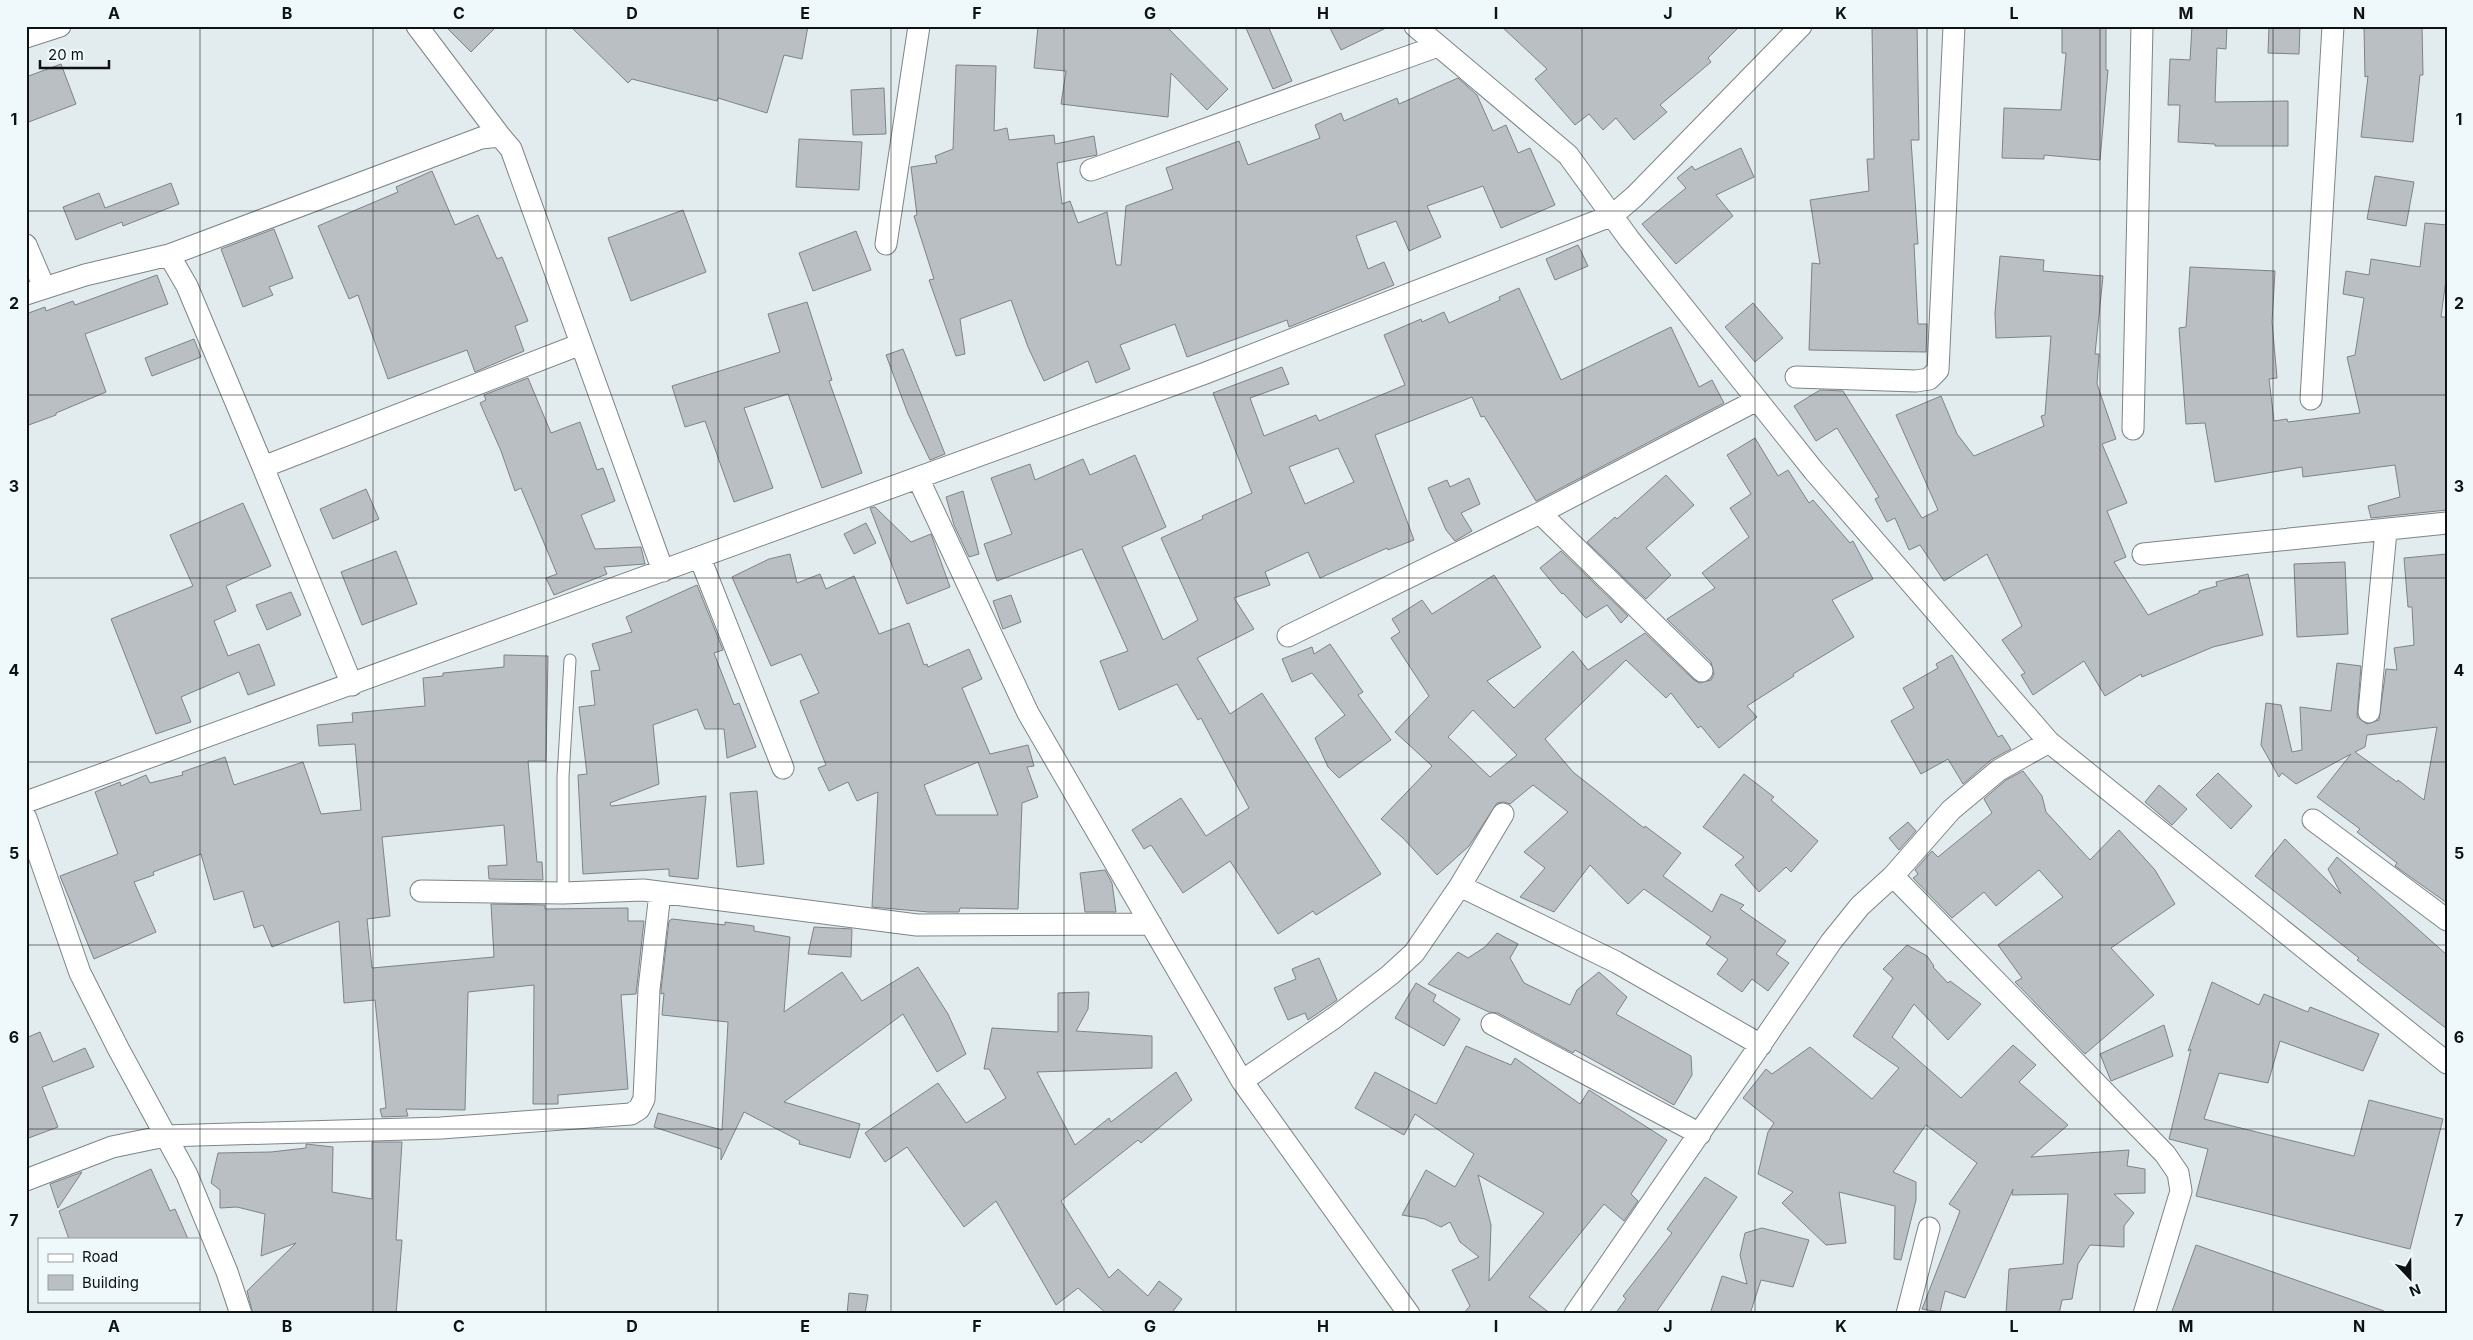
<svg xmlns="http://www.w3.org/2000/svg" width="2473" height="1340" font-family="Inter,sans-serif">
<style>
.building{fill:#babfc4;stroke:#7e8389;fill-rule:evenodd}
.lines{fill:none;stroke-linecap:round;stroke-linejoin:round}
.lane-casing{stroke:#7d8588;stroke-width:13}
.street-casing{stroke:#7d8588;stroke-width:23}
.lane{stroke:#fff;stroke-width:11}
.street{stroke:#fff;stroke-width:21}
.grid{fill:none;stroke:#0f1213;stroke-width:1;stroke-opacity:0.55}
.neatline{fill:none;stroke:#0f1213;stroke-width:2}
.grid-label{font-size:16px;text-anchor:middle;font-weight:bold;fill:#0f1213}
</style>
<rect width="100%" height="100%" fill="#e2ebed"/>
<path class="building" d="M445 26H497L471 52Z
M570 26H808L802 59 784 55 767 113 718 98 717 101 632 79 628 83Z
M1038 26H1166L1228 89 1207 110 1171 73 1168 117 1061 104 1066 71 1034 68Z
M1245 26H1268L1292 81 1273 89Z
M1329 26H1390L1341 50Z
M1501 26H1740L1708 58 1711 62 1660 105 1667 112 1634 140 1616 118 1603 130 1589 114 1575 125 1535 79 1547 69Z
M1872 26H1917L1919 140H1911L1918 244H1914L1918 324H1927L1926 352 1809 350 1812 263 1820 264 1810 200 1869 191 1867 159H1874Z
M2062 26H2106V70H2108L2100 160 2044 155V159L2002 158 2004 108 2061 110 2066 53H2062Z
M2192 26H2227L2226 49 2217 48 2215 102 2288 101V146H2215V144L2178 142 2180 105H2168L2170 59 2190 60Z
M2269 26H2300L2299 54 2268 53Z
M2364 26H2422L2423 75H2420L2413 142 2361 137 2368 76 2365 77Z
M61 64 76 104 26 123V77Z
M956 65 996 66 994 131 1007 128 1009 140 1054 135 1055 144 1094 136 1097 155 1057 163 1062 204 1070 201 1078 223 1107 212 1116 265H1121L1126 206 1173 189 1166 168 1239 141 1248 165 1320 138 1315 125 1341 113 1344 121 1397 98 1399 104 1458 78 1477 95 1493 131 1506 125 1518 153 1530 148 1555 205 1501 228 1483 186 1427 206 1441 237 1409 251 1396 221 1356 236 1368 269 1384 262 1394 285 1289 327 1287 320 1187 357 1175 324 1120 345 1130 369 1096 383 1088 361 1044 381 1028 347 1011 300 960 319 965 354 956 356 929 280 934 279 914 216 917 215 911 167 937 163 935 156 953 149Z
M884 88 886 134 853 135 851 90Z
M799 139 862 142 859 190 796 187Z
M1741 148 1754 177 1716 195 1733 216 1676 264 1642 224 1686 188 1677 178 1692 166 1695 170Z
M432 171 455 225 478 215 497 259 502 257 528 321 515 326 524 351 475 372 467 350 388 379 358 295 349 299 318 226 398 192 396 187Z
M2375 176 2414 182 2406 226 2367 219Z
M171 183 179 204 123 226 122 222 76 240 63 207 99 193 105 208Z
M683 210 706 272 631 301 608 238Z
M2425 223 2447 225V272L2441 317H2447V510L2371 518 2368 506 2400 497 2395 465 2303 477 2302 467 2215 482 2205 423 2186 424 2179 328 2186 327 2190 267 2275 271 2272 322 2277 378 2269 379 2274 421 2287 419 2288 422 2360 413 2347 357 2355 355 2364 298 2343 294 2346 271 2369 275 2371 259 2420 267Z
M274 229 293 278 269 287 273 295 243 307 221 249Z
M856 231 871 270 813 291 799 253Z
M1578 245 1588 266 1555 280 1546 259Z
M2000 256 2044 260 2043 271 2103 276 2095 354H2099L2097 384 2116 439 2102 444 2127 503 2107 511 2126 557 2114 562 2148 615 2199 593V591L2217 586 2216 582 2248 574 2263 635 2213 647 2142 677 2141 674 2105 696 2084 661 2033 695 2021 675 2025 673 2002 640 2022 626 1987 554 1944 581 1920 545 1909 550 1895 518 1887 522 1875 499 1879 497 1837 428 1816 441 1794 406 1820 390 1843 391 1922 518 1938 510 1896 415 1941 396 1957 434 1974 456 2044 426 2041 416 2045 415 2051 336 1996 338 1995 313Z
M157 275 168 304 85 334 106 392 56 413V415L26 426V314L45 307 46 311 73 301 75 305Z
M1519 288 1561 380 1671 327 1699 387 1712 380 1724 403 1536 501 1484 416 1481 417 1472 397 1375 435 1414 540 1388 550 1387 548 1320 578 1308 552 1265 572 1270 585 1234 598 1254 629 1197 658 1230 714 1262 693 1381 874 1316 915 1313 911 1278 934 1230 861 1183 893 1151 845 1144 849 1132 830 1181 798 1206 836 1249 808 1201 718 1198 720 1177 684 1119 710 1100 661 1128 651 1082 549 997 581 984 544 1012 534 991 478 1030 464 1035 480 1083 459 1090 475 1135 455 1166 527 1122 547 1163 640 1198 620 1161 538 1203 519 1202 516 1252 493 1213 393 1282 367 1289 384 1250 398 1264 436 1316 415 1319 421 1405 385 1384 335 1421 319 1422 322 1444 312 1449 323 1500 300 1499 297ZM1338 448 1354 482 1305 504 1289 467Z
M807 302 832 380 829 381 862 473 822 488 788 394 744 408 773 488 734 502 705 421 685 427 672 386 780 352 768 314Z
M1753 303 1783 338 1755 362 1725 327Z
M194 339 201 357 152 376 145 358Z
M903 349 945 454 930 460 908 414 886 355Z
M528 378 551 433 580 422 597 470 603 468 615 501 581 515 595 549 641 547 645 564 604 567 607 574 554 595 546 578 557 574 521 488 515 491 501 451 480 403 486 400 484 395Z
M1755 438 1778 476 1788 470 1809 503 1813 500 1850 543 1853 541 1873 579 1832 600 1854 637 1793 674 1794 676 1747 706 1757 717 1719 748 1701 726 1698 728 1671 693 1666 698 1626 660 1545 739 1573 772 1644 828 1645 826 1681 853 1663 876 1712 912 1721 894 1744 905 1740 909 1786 941 1776 954 1789 963 1768 991 1752 979 1742 992 1717 974 1728 959 1706 944 1711 937 1644 889 1628 904 1590 865 1554 912 1520 897 1545 868 1524 852 1568 812 1533 785 1510 804 1504 802 1497 803 1469 846 1437 875 1403 838 1381 819 1432 766 1395 732 1429 696 1391 638 1400 632 1392 619 1422 600 1432 614 1494 575 1541 647 1487 681 1514 708 1573 651 1588 670 1645 633 1694 680 1699 683 1711 680 1714 674 1711 662 1667 619 1715 588 1702 573 1749 537 1730 508 1751 494 1727 455ZM1473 710 1517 755 1490 777 1448 737Z
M1666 475 1694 505 1646 548 1671 575 1646 599 1587 542 1615 517 1617 519Z
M1469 478 1480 504 1461 513 1472 531 1455 541 1446 530 1428 488 1447 480 1450 487Z
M366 489 379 519 333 539 320 509Z
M963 491 979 554 969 557 954 525 946 497Z
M243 503 271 566 226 586 236 611 214 621 228 656 259 644 275 685 248 695 239 672 181 697 191 722 156 734 111 619 193 586 170 535Z
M875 507 911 542 931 534 950 587 907 604 870 508Z
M866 523 876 543 854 554 844 534Z
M396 551 417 604 362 625 341 572Z
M1561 551 1628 616 1621 623 1607 605 1586 618 1563 593 1562 594 1540 568Z
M790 554 797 583 820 574 826 589 854 576 879 634 909 623 924 665 927 664 928 667 969 649 982 679 962 688 990 754 1028 745 1034 766 1027 767 1038 797 1022 803 1018 909 960 908 959 912H929L872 907 878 792 857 801 848 782 829 791 818 768 826 765 800 701 819 693 801 654 771 666 732 577 769 559ZM978 762 998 815H936L924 785Z
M2447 554V725L2445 726H2447V903L2395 866 2397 863 2357 832 2360 829 2317 797 2351 754 2296 784 2282 773 2279 777 2261 745 2266 703 2281 705 2292 752 2302 750 2300 707 2331 711 2337 663 2361 666 2357 717 2367 724 2379 720 2386 669 2397 670 2394 648 2414 645 2412 607H2408L2404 558ZM2437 727 2424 800 2398 780 2397 782 2355 752 2365 747 2367 735Z
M2345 562 2348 634 2297 637 2294 564Z
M697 585 723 650 714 653 734 705 739 703 756 747 727 758 724 729H705L697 709 653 725 659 784 610 803 611 806 706 796 698 879 669 876V869L583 874 578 775 587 774 579 707 595 705 591 671 600 670 592 644 632 632 626 617Z
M291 592 301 615 267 630 256 605Z
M1011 595 1021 622 1003 629 993 601Z
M1330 644 1363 692 1358 695 1391 740 1339 778 1328 767 1315 738 1345 715 1312 673 1292 682 1282 659 1312 647 1314 654Z
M504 655 548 656 546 761H528L537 862H542L543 880 489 879 488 866 507 865 504 825 382 837 390 916 367 919 372 968 494 957 491 904 545 905V909L628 908V921H644L636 994 621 995 628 1089 558 1095V1104H533L534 985 468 992 465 1110 406 1109 408 1116 382 1117 380 1109 386 1108 375 1000 344 1003 339 921 272 947 263 925 254 928 243 891 214 900 201 854 153 872 154 875 134 882 156 932 94 959 60 876 118 854 95 792 120 782 121 786 146 775 150 783 183 775 182 772 225 757 234 785 303 762 321 814 361 810 355 744 319 746 317 725 353 722 352 713 425 706 423 678 443 676V673L504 667Z
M1952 655 1998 737 2002 735 2011 749 1991 760 1963 784 1948 759 1921 774 1891 721 1914 708 1903 688 1938 668 1936 664Z
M2023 771 2042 796 2046 812 2090 860 2119 830 2155 870 2175 904 2111 948 2154 995 2085 1054 2015 982 2022 978 1998 945 2063 897 2039 870 1996 906 1984 892 1952 918 1913 878 1918 874 1915 870 1932 851 1938 857 1992 813 1984 799 2006 780Z
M2218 773 2252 806 2231 829 2196 795Z
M1744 774 1774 797 1771 800 1818 841 1791 872 1786 867 1759 892 1735 865 1744 857 1703 827Z
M2159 785 2187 809 2172 825 2145 802Z
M757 791 764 864 737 867 730 793Z
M1908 822 1916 831 1899 850 1889 838Z
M2285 839 2341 894 2328 869 2337 857 2447 955V1029L2357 960 2359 958 2255 876Z
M1105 870 1112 883 1116 912H1085L1080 873Z
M672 919 725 925V922L754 926V931L790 937 784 1012 842 972 862 1001 918 967 948 1014 966 1054 937 1072 903 1014 784 1102 860 1124 850 1158 799 1144 800 1141 744 1112 721 1160V1149L654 1127 658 1113 722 1130 728 1022 662 1015 664 993 661 994V990L669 921Z
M814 927 852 929 851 957 808 954Z
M1497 933 1518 944 1510 958 1524 983 1570 1005 1577 990 1599 972 1627 997 1616 1014 1691 1056 1692 1075 1674 1105 1575 1050 1573 1053 1498 1013 1489 1012 1428 984 1458 952 1468 958 1485 947Z
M1907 945 1927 956 1934 966 1933 967 1948 983 1950 981 1981 1004 1948 1040 1914 1004 1892 1037 1961 1098 2013 1045 2036 1065 2019 1082 2068 1125 2031 1157 2129 1150 2127 1166 2145 1169V1193L2114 1194 2134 1213 2124 1226V1247L2090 1245 2078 1264 2072 1299 2062 1300 2059 1314H2006L2009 1269 2063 1264 2068 1194 2012 1195 2013 1189 1965 1298 1945 1291 1940 1312 1922 1309 1960 1211 1949 1204 1977 1163 1926 1125 1893 1172 1916 1182V1200L1901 1260 1894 1259 1895 1206 1839 1192 1846 1243 1826 1245 1782 1203 1793 1192 1758 1174 1768 1132 1774 1123 1743 1098 1766 1069 1772 1074 1810 1047 1872 1099 1899 1068 1853 1036 1893 978 1883 969Z
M1319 958 1337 1000 1308 1020 1305 1013 1288 1020 1274 988 1296 979 1292 969Z
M2212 982 2259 1005 2264 994 2308 1012 2310 1007 2379 1034 2363 1071 2280 1041 2268 1083 2219 1073 2204 1119 2354 1156 2369 1100 2443 1119 2410 1249 2196 1196 2208 1149 2169 1139 2191 1049 2188 1051Z
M1416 983 1436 995 1433 1001 1460 1019 1444 1046 1395 1018Z
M1089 992 1088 1009 1076 1031 1152 1036V1068L1037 1072 1075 1145 1109 1118 1111 1122 1176 1072 1192 1100 1141 1143 1138 1140 1061 1201 1109 1278 1118 1269 1148 1296 1159 1281 1182 1299 1171 1314H1107L1078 1288 1056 1305 996 1201 964 1227 907 1147 885 1162 865 1133 938 1083 966 1123 1006 1098 989 1069H984L992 1028 1058 1032V993Z
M2164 1025 2173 1056 2111 1081 2100 1054Z
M40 1032 53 1062 85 1048 94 1067 42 1087 58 1127 26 1139V1038Z
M1466 1046 1511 1065 1515 1058 1580 1104 1589 1090 1667 1140 1631 1194 1638 1201 1624 1221 1604 1204 1529 1297 1551 1314H1463L1470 1306 1452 1270 1479 1257 1460 1242 1450 1222 1441 1227 1425 1219 1402 1215 1426 1170 1455 1187 1474 1154 1415 1114 1404 1135 1355 1108 1375 1072 1436 1104ZM1478 1175 1544 1213 1489 1281 1491 1225Z
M372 1142H402L396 1240H402L396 1314H253L247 1291 296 1243 261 1256 265 1214 237 1207 220 1208V1190L211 1183 218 1153 271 1152 306 1148V1144L333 1147 332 1192 372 1199Z
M151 1169 170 1211 175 1209 188 1239H69L59 1211Z
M82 1172 58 1208 50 1184Z
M1705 1177 1737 1197 1655 1314H1615L1626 1299 1623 1296 1672 1233 1667 1229Z
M1762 1228 1809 1240 1793 1287 1761 1280 1750 1314H1710L1722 1276 1747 1284 1740 1255 1745 1233Z
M2196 1245 2384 1311 2383 1314H2171Z
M849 1293 868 1295 865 1314H847Z"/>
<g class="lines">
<g class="lane-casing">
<path id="lane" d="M563 893V777L570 660"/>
</g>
<g class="street-casing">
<path id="street" d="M417 26 500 136
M1415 26 1568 155 1629 239 1814 471 2049 742 2447 1063
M26 37 60 26
M1091 170 1438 46
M886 244 919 26
M26 245 44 287
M169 255 481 138 500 136 511 149 663 571
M26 294 85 275 169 255 187 286 263 467 352 685
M1796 377 1916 381 1929 379 1938 370 1954 26
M2311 399 2333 26
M2133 429 2142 26
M263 467 581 344
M918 478 1028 713 1242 1081 1409 1314
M1540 513 1702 671
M2143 554 2447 523
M700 558 783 768
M1288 636 1540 513 1757 400
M2369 712 2386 531
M26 802 1203 374 1613 215 1635 196 1801 26
M26 818 80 973 119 1050 187 1175 227 1272 241 1314
M2313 820 2447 920
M1893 876 2165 1154 2178 1173 2181 1191 2144 1314
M1460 886 1616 962 1761 1045
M421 891 563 893 643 890 917 925 1151 924
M1492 1024 1700 1134
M1242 1081 1334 1018 1390 975 1414 953 1460 886 1503 814
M26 1180 112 1147 165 1136 441 1128 631 1114 639 1109 644 1099 649 989 660 893
M1575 1314 1831 942 1860 906 1893 876 1951 810 1999 770 2049 742
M1907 1314 1929 1228"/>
</g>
<use href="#lane" class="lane"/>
<use href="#street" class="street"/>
</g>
<path class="grid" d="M200 26V1314M373 26V1314M546 26V1314M718 26V1314M891 26V1314M1064 26V1314M1236 26V1314M1409 26V1314M1582 26V1314M1755 26V1314M1927 26V1314M2100 26V1314M2273 26V1314M26 211H2447M26 395H2447M26 578H2447M26 762H2447M26 945H2447M26 1129H2447"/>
<rect width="2473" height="1340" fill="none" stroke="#eff8fb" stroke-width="55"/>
<rect x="38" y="1238" width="162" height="65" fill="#eff8fb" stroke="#959c9e"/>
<rect x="48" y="1254" width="25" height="8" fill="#ffffff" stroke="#959c9e"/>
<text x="82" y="1262" font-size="15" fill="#0f1213">Road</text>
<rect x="48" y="1275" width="25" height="15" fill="#babfc4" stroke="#959c9e"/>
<text x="82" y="1288" font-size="15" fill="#0f1213">Building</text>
<g transform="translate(2410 1278) rotate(158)" stroke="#eff8fb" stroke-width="4" paint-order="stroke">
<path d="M0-4L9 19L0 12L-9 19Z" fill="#0f1213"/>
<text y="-8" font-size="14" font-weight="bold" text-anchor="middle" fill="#0f1213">N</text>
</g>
<path d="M40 60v8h69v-8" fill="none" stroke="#0f1213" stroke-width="2.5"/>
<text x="48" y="60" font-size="15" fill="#0f1213" stroke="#eff8fb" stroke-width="4" paint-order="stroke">20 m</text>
<rect x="28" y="28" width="2418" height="1284" class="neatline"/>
<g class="grid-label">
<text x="114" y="19">A</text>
<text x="287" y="19">B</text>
<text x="459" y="19">C</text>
<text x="632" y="19">D</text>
<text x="805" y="19">E</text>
<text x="977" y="19">F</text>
<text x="1150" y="19">G</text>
<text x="1323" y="19">H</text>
<text x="1496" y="19">I</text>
<text x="1668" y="19">J</text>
<text x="1841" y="19">K</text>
<text x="2014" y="19">L</text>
<text x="2186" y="19">M</text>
<text x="2359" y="19">N</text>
<text x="14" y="125">1</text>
<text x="2459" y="125">1</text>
<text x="14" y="309">2</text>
<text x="2459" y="309">2</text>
<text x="14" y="492">3</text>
<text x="2459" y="492">3</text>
<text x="14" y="676">4</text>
<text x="2459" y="676">4</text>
<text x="14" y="859">5</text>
<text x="2459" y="859">5</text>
<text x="14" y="1043">6</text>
<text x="2459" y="1043">6</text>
<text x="14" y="1226">7</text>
<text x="2459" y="1226">7</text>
<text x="114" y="1332">A</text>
<text x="287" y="1332">B</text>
<text x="459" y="1332">C</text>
<text x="632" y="1332">D</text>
<text x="805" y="1332">E</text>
<text x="977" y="1332">F</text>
<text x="1150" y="1332">G</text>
<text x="1323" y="1332">H</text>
<text x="1496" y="1332">I</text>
<text x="1668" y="1332">J</text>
<text x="1841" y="1332">K</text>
<text x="2014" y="1332">L</text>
<text x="2186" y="1332">M</text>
<text x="2359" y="1332">N</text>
</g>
</svg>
